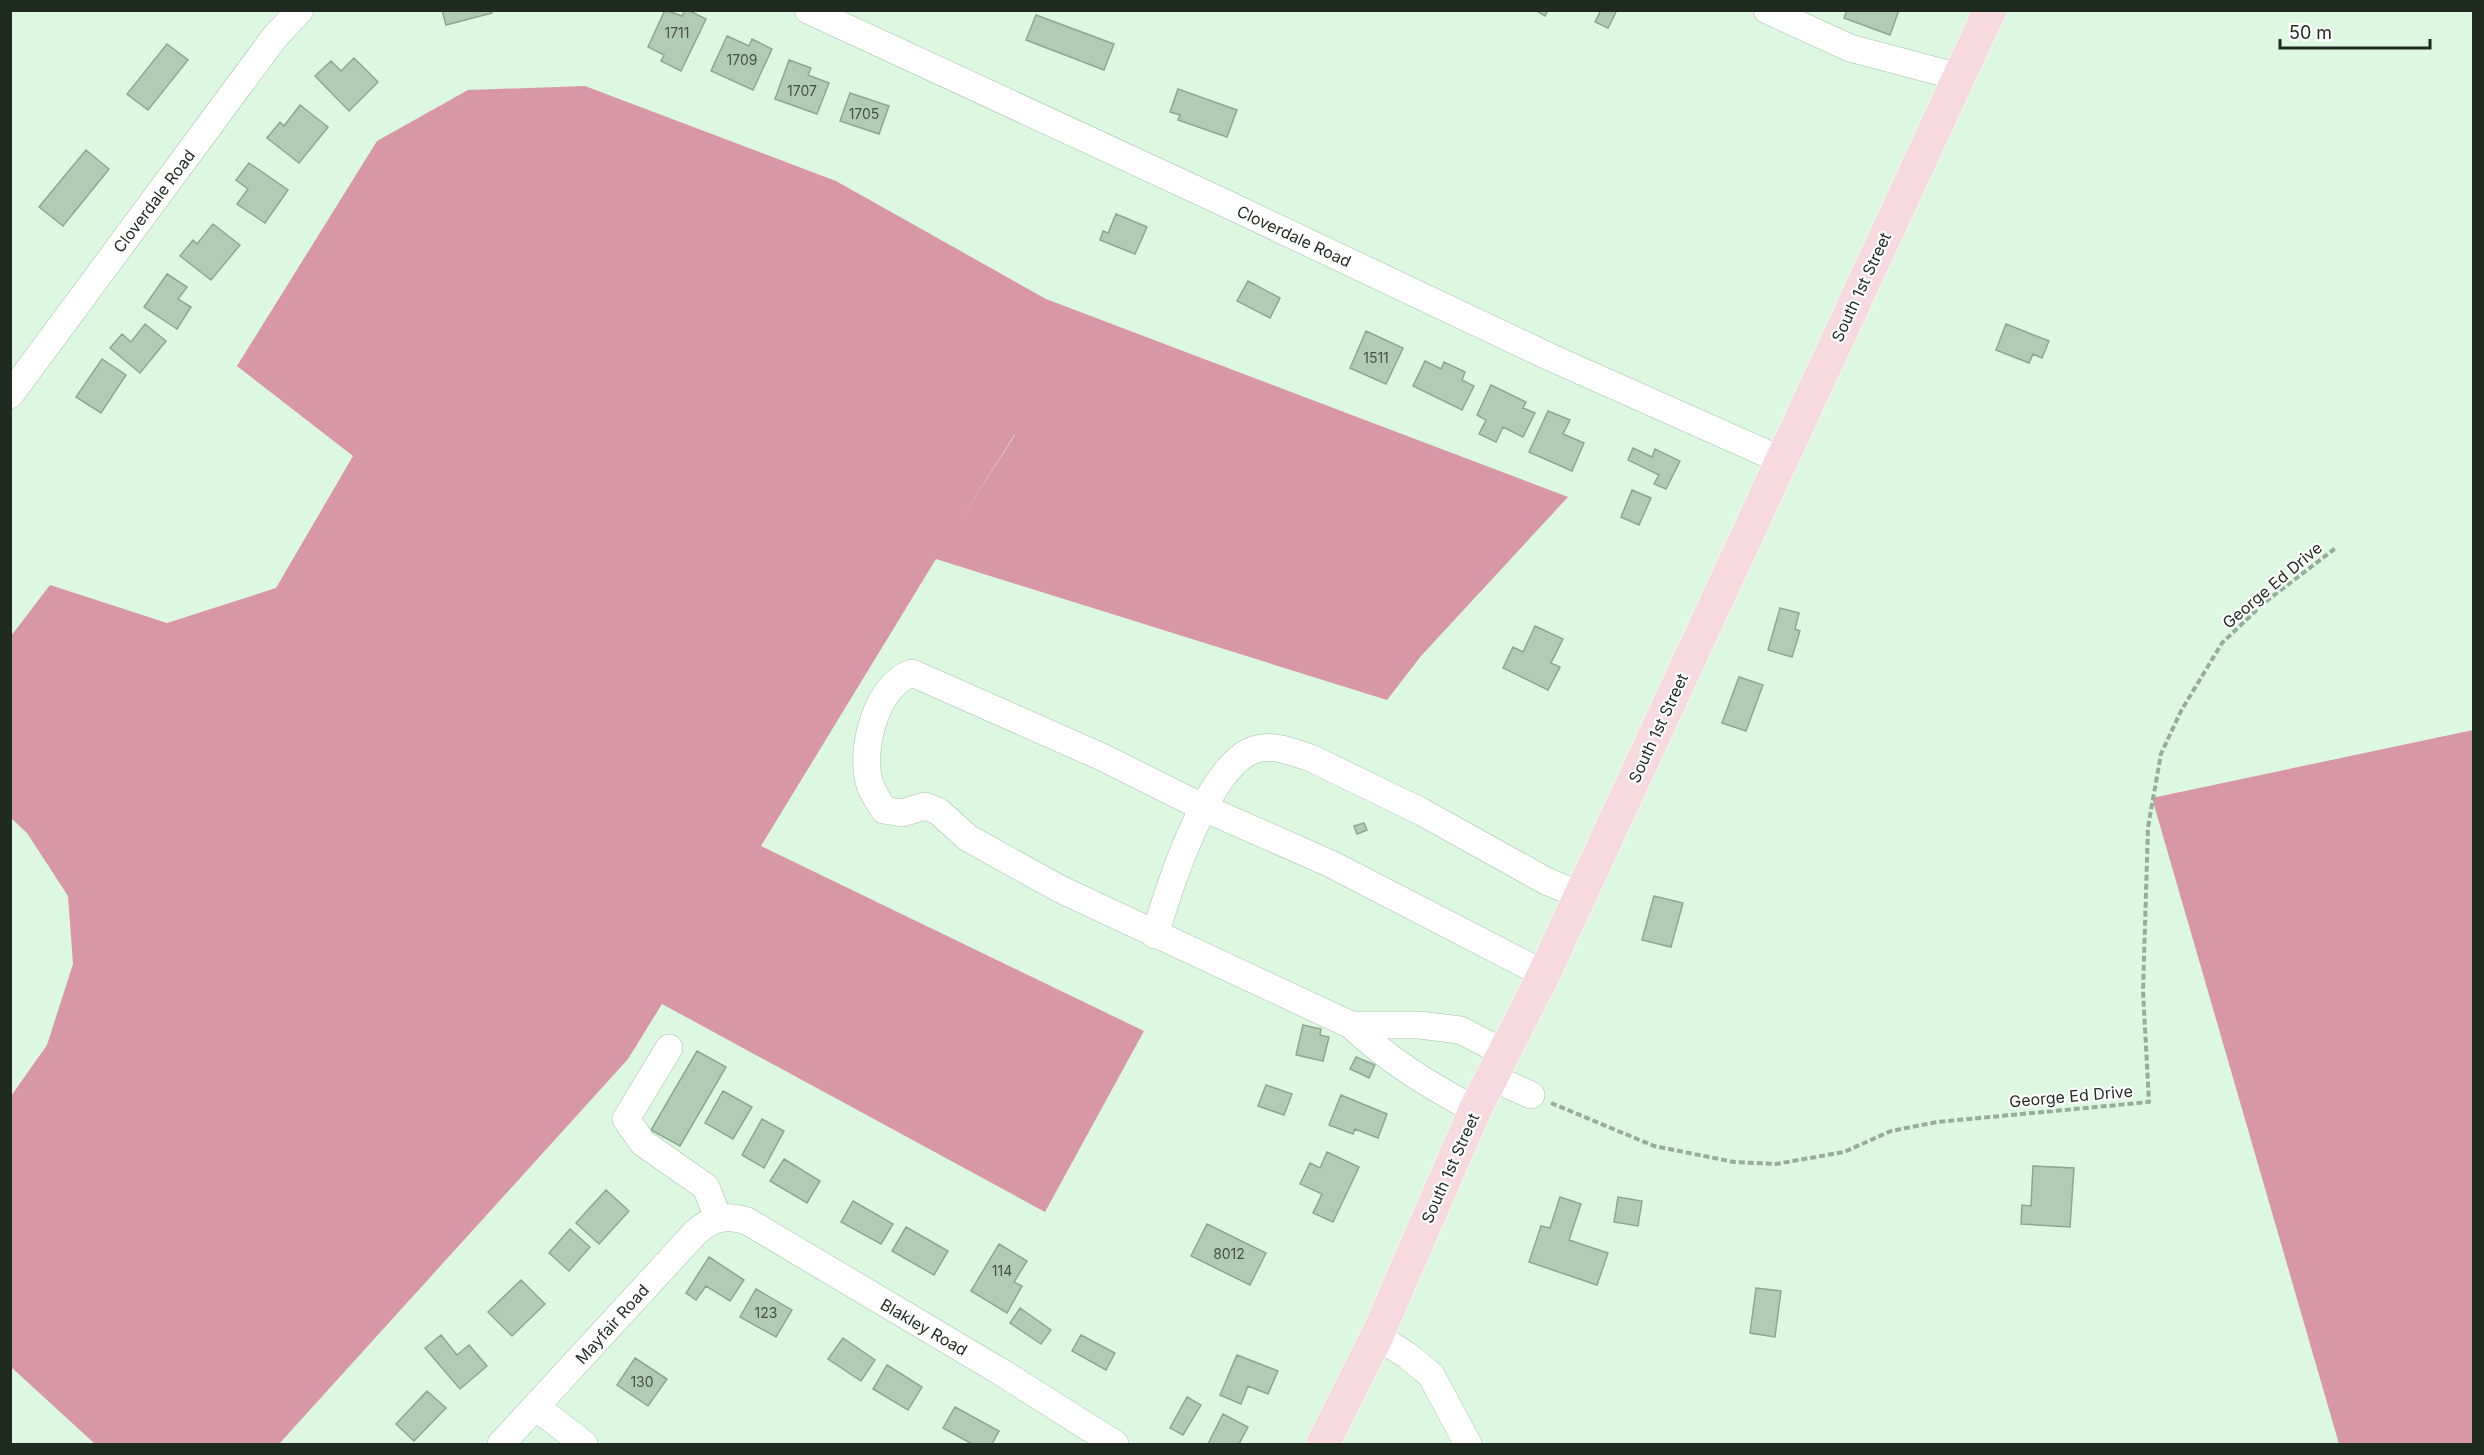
<svg xmlns="http://www.w3.org/2000/svg" width="2484" height="1455" font-family="Inter,sans-serif">
<style>
.forest{fill:#d897a7;fill-rule:evenodd}
.building{fill:#b1ccb4;stroke:#8da790;stroke-width:1.5}
.lines{fill:none;stroke-linecap:round;stroke-linejoin:round}
.minor-casing{stroke:#a5c0a9;stroke-width:28}
.major-casing{stroke:#fff;stroke-width:34}
.path{stroke:#97ad9b;stroke-width:4;stroke-dasharray:6 3;stroke-linecap:butt}
.minor{stroke:#fff;stroke-width:27}
.major{stroke:#f7d9e0;stroke-width:33}
.labels{text-anchor:middle;stroke-width:4.5;stroke-linejoin:round;paint-order:stroke}
.number-label{font-size:14px;fill:#445246}
.street-label{font-size:16px;fill:#1f2a21;stroke:#fff}
</style>
<rect width="100%" height="100%" fill="#dcf8e0"/>
<path class="forest" d="M585 86 836 181 1046 299 1568 497 1421 656 1387 700 936 559 761 846 1144 1031 1045 1212 662 1004 628 1059 279 1444H95L11 1367V1096L47 1045 73 964 68 896 27 833 11 818V636L50 585 167 623 276 588 353 456 237 366 377 141 468 90ZM1015 434V435L954 530Z
M2473 730V1444H2339L2152 798Z"/>
<path class="building" d="M442 10H491L492 13 446 25Z
M665 10 682 16 685 10H688L706 19 681 71 661 61 664 55 648 47Z
M1535 10H1548L1545 16Z
M1601 10H1617L1608 28 1595 22Z
M1847 10H1899L1890 35 1844 18Z
M1036 15 1114 44 1104 70 1026 40Z
M727 36 749 46 752 39 772 49 753 90 711 71Z
M167 44 188 60 148 110 127 94Z
M354 58 378 82 349 111 315 76 331 61 341 71Z
M789 60 811 68 808 75 829 83 817 114 775 99Z
M1178 89 1237 110 1227 137 1178 120 1180 115 1170 112Z
M850 93 889 106 879 134 840 121Z
M300 105 328 127 299 163 267 138 280 122 284 126Z
M86 150 109 169 63 226 39 207Z
M249 163 288 190 265 223 237 204 248 189 236 180Z
M1116 214 1147 227 1135 254 1100 240 1103 231 1108 233Z
M213 224 240 245 211 280 180 256 193 240 197 244Z
M167 274 187 287 178 299 191 307 177 329 144 307Z
M1248 281 1280 298 1270 318 1237 301Z
M145 324 166 341 140 373 110 348 122 334 131 342Z
M2006 324 2049 341 2042 358 2033 354 2029 363 1996 350Z
M1366 331 1403 348 1386 384 1350 368Z
M102 359 126 375 101 413 76 397Z
M1425 361 1441 369 1444 362 1465 372 1462 380 1474 386 1462 410 1413 386Z
M1491 385 1526 402 1523 408 1535 413 1523 437 1503 427 1496 442 1479 434 1486 420 1477 415Z
M1548 411 1570 420 1563 434 1584 443 1572 471 1529 452Z
M1633 448 1652 457 1655 449 1680 461 1666 489 1654 484 1659 475 1628 460Z
M1632 490 1651 498 1639 525 1621 517Z
M1780 608 1799 613 1795 629 1800 631 1792 657 1768 650Z
M1535 626 1563 639 1551 663 1560 667 1548 690 1503 668 1513 647 1523 652Z
M1739 677 1763 685 1746 731 1722 723Z
M1364 823 1367 830 1357 834 1354 826Z
M1654 896 1683 903 1671 947 1642 940Z
M1303 1025 1321 1029 1320 1035 1329 1037 1323 1061 1296 1055Z
M697 1051 726 1067 680 1146 651 1130Z
M1356 1057 1375 1065 1369 1078 1350 1069Z
M1266 1085 1292 1094 1284 1115 1258 1106Z
M723 1091 752 1107 733 1139 705 1123Z
M1341 1095 1387 1114 1378 1138 1355 1129 1353 1134 1329 1125Z
M762 1119 784 1131 764 1168 742 1155Z
M1327 1152 1359 1167 1333 1222 1313 1213 1322 1194 1300 1184 1310 1163 1320 1168Z
M784 1159 820 1181 807 1203 770 1181Z
M2033 1166 2074 1168 2070 1227 2021 1224 2022 1205 2031 1206Z
M606 1190 629 1211 599 1244 576 1223Z
M1560 1197 1581 1204 1569 1240 1608 1253 1597 1285 1529 1262 1541 1226 1550 1228Z
M1618 1197 1642 1201 1638 1226 1614 1222Z
M853 1201 893 1224 881 1244 841 1222Z
M1207 1224 1266 1253 1250 1285 1191 1256Z
M906 1227 948 1251 934 1275 892 1251Z
M570 1229 590 1247 569 1271 549 1253Z
M999 1244 1027 1261 1014 1282 1022 1286 1007 1313 971 1291Z
M709 1257 744 1280 730 1301 706 1286 696 1300 686 1293Z
M521 1280 545 1304 512 1336 488 1312Z
M1756 1288 1781 1291 1775 1337 1750 1333Z
M756 1289 792 1310 776 1337 740 1317Z
M1020 1308 1051 1330 1041 1344 1010 1323Z
M441 1335 457 1355 469 1345 487 1366 460 1389 425 1348Z
M1081 1335 1115 1353 1106 1370 1072 1351Z
M843 1338 875 1360 861 1381 828 1359Z
M1237 1355 1278 1371 1268 1394 1248 1386 1241 1404 1220 1395Z
M635 1358 667 1379 648 1406 617 1385Z
M887 1365 922 1387 908 1410 873 1389Z
M427 1391 446 1408 414 1441 396 1424Z
M1187 1397 1201 1405 1183 1435 1170 1428Z
M955 1407 999 1431 992 1444H972L943 1428Z
M1223 1414 1248 1427 1239 1444H1208Z"/>
<g class="lines">
<g class="minor-casing">
<path id="minor" d="M808 10 1212 197 1552 358 1781 460
M1767 10 1850 48 1959 77
M10 395 274 38 300 10
M1155 935C1168 891 1209 760 1257 749 1274 744 1295 753 1311 758L1422 812 1546 881 1580 895
M1351 1025C1389 1061 1429 1085 1475 1110
M669 1048 626 1119 643 1143 706 1187 718 1218
M1503 1052 1460 1030 1419 1025H1351L1060 889 968 838 938 811 925 806 902 813 884 810C877 799 870 789 868 777 862 743 877 686 912 673L1102 757 1204 808 1331 864 1544 974
M1491 1077 1531 1095
M1377 1336 1408 1356 1431 1375 1468 1444
M536 1407 584 1444
M501 1444 696 1232C712 1218 727 1214 747 1221L1001 1372 1115 1444"/>
</g>
<g class="major-casing">
<path id="major" d="M1323 1444 1377 1336 1475 1110 1544 974 1990 10"/>
</g>
<path class="path" d="M1551 1103 1654 1146 1734 1162 1776 1164 1844 1152 1891 1131 1937 1122 2149 1102 2143 991 2148 827 2161 754 2181 711 2222 643 2264 603 2337 547"/>
<use href="#minor" class="minor"/>
<use href="#major" class="major"/>
</g>
<g class="labels">
<g class="number-label">
<text x="677" y="38">1711</text>
<text x="742" y="65">1709</text>
<text x="802" y="96">1707</text>
<text x="864" y="119">1705</text>
<text x="1376" y="363">1511</text>
<text x="1229" y="1259">8012</text>
<text x="1002" y="1276">114</text>
<text x="766" y="1318">123</text>
<text x="642" y="1387">130</text>
</g>
<g class="street-label">
<text transform="translate(154 201) rotate(-53)" y="6">Cloverdale Road</text>
<text transform="translate(1294 236) rotate(25)" y="6">Cloverdale Road</text>
<text transform="translate(1861 287) rotate(-65)" y="6">South 1st Street</text>
<text transform="translate(2272 585) rotate(-40)" y="6">George Ed Drive</text>
<text transform="translate(1658 728) rotate(-65)" y="6">South 1st Street</text>
<text transform="translate(2071 1096) rotate(-5)" y="6">George Ed Drive</text>
<text transform="translate(1450 1168) rotate(-66)" y="6">South 1st Street</text>
<text transform="translate(612 1324) rotate(-48)" y="6">Mayfair Road</text>
<text transform="translate(924 1327) rotate(30)" y="6">Blakley Road</text>
</g>
</g>
<rect width="2484" height="1455" fill="none" stroke="#1f2a21" stroke-width="24"/>
<path d="M2280 39v9h150v-9" fill="none" stroke="#1f2a21" stroke-width="3"/>
<text x="2289" y="39" font-size="18" fill="#1f2a21" stroke="#ffffff" stroke-width="4.5" paint-order="stroke">50 m</text>
</svg>
